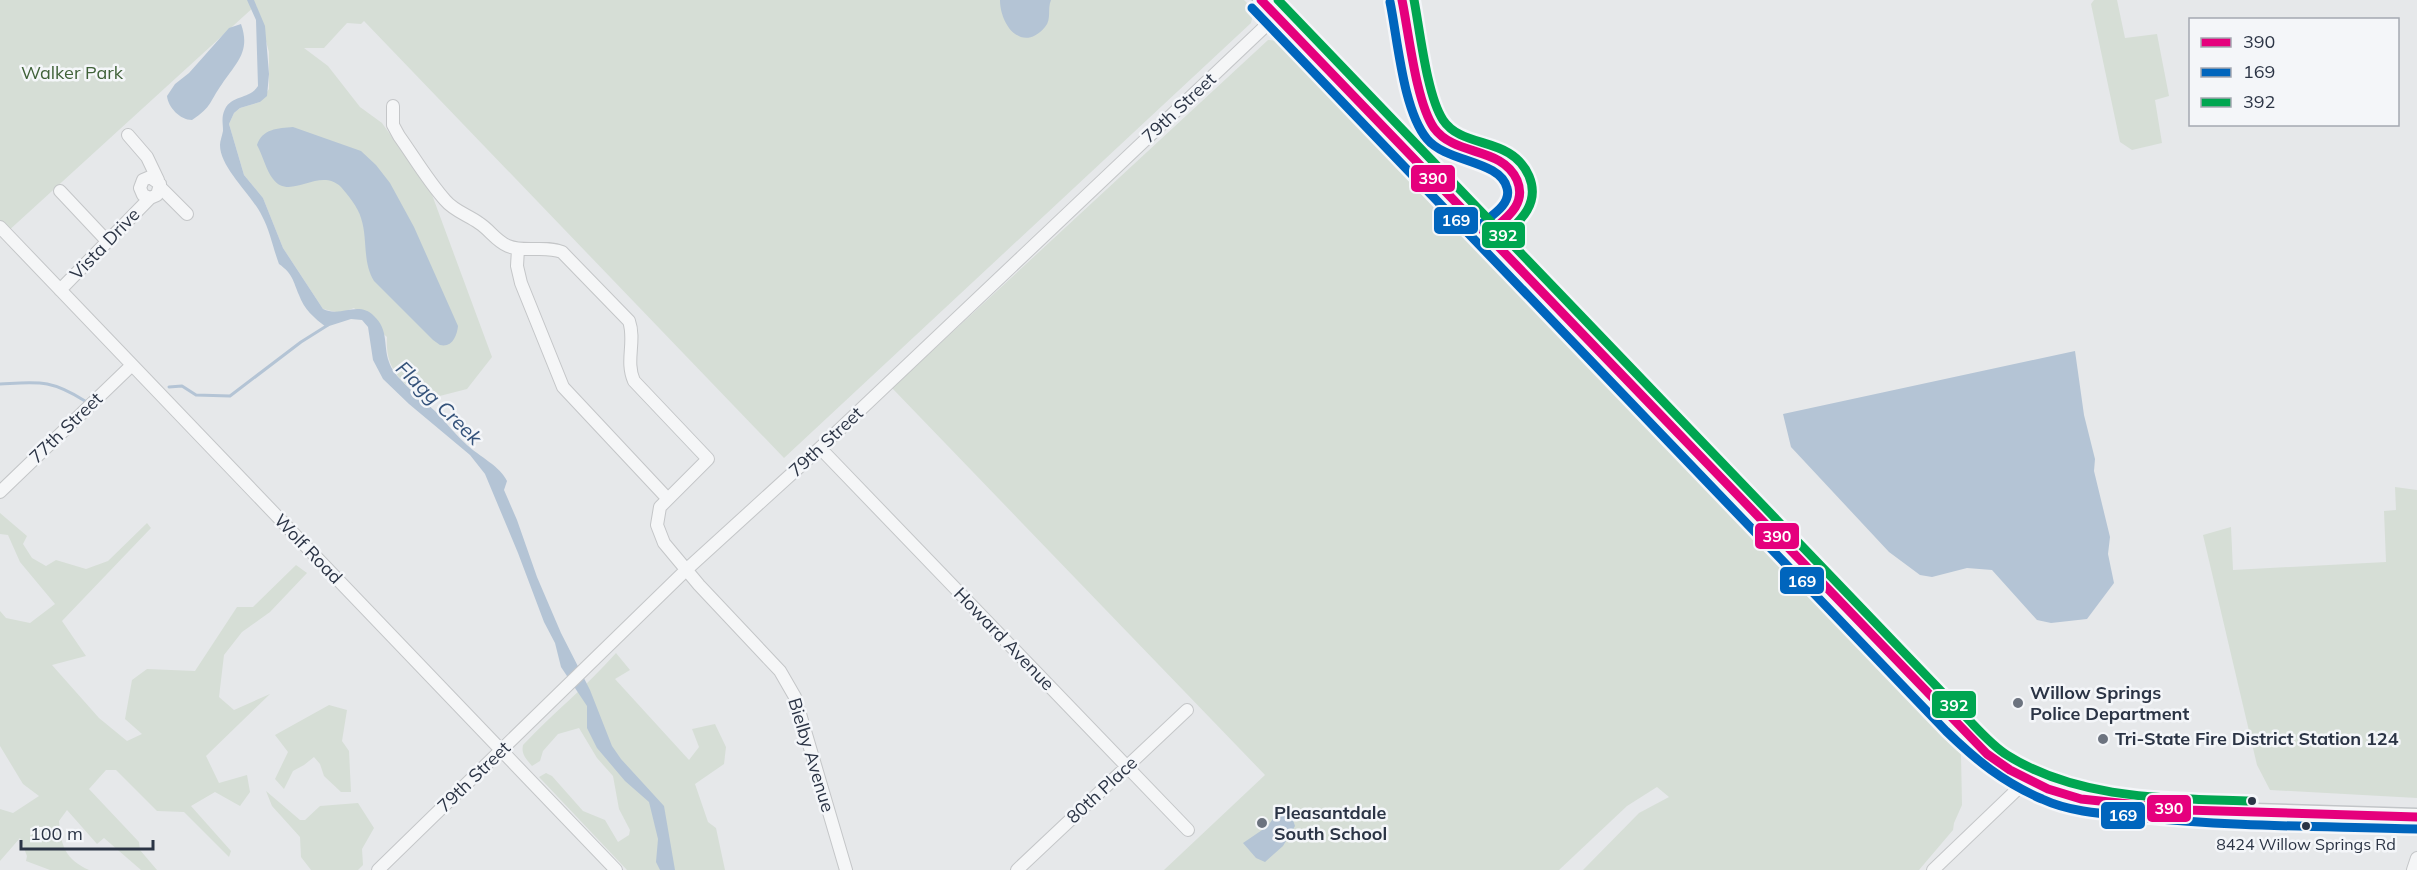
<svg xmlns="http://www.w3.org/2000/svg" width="2417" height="870" font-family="Mulish,sans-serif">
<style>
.green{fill:#d6ded6}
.water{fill:#b4c4d5}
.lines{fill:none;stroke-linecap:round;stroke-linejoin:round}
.stream{stroke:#b4c4d5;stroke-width:3}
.minor-casing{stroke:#c4c6c8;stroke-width:14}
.major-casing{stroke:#c2c5c8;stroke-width:19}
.minor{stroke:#f5f6f7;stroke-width:12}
.major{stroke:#f8f8f8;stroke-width:16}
.bus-1-casing{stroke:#f4f6f9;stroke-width:14}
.bus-2-casing{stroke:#f4f6f9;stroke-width:14}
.bus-3-casing{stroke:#f4f6f9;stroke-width:14}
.bus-1{stroke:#e5007d;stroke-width:9}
.bus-2{stroke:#0065bd;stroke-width:9}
.bus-3{stroke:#00a651;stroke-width:9}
.poi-dot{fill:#6c737f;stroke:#f4f6f9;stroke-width:2}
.bus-dot{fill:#2b3445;stroke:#f4f6f9;stroke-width:2}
.labels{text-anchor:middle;stroke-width:5;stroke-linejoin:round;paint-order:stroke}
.bus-label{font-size:16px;fill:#2b3445;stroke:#f4f6f9}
.park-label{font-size:18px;fill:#3f6138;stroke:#f4f6f9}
.street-label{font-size:18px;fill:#2b3445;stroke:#f4f6f9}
.poi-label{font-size:18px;font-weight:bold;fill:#2b3445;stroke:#f4f6f9;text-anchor:start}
.water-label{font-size:20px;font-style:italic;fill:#34527a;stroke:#f4f6f9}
.line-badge{stroke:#f4f6f9;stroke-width:2}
.badge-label{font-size:16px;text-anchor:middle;font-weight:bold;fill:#fff}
</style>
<rect width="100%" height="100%" fill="#e6e8ea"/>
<path class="green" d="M0 0H1244L1254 10 1251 23 784 458 364 21 361 24 347 23 324 48H304L328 66 360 107 382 123 431 192 492 357 467 389 424 400C401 380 385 370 387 337L354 308 340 313 323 309 283 248 263 198 244 175 229 124 234 113 240 108 260 102 269 89V52L256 5 6 233 0 227Z
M2094 0H2117L2125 38 2157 34 2169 96 2155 100 2162 143 2132 150 2120 142 2091 4Z
M1268 40 1283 41 1640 419 1735 508 1763 545 1961 754 1962 805 1954 823 1953 830 1919 870H1583L1639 813 1669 797 1657 787 1627 806 1559 870H1164L1265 775 892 388Z
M2395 487 2417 490V798L2270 790 2257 765 2203 535 2231 527 2233 570 2386 562 2384 511 2396 510Z
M0 513 27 536 23 544 32 558 46 566 56 560 86 569 108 561 147 523 151 528 62 621 86 656 52 665 99 718 127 741 142 734 125 719 132 680 147 669 195 671 237 607H253L296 565 307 573 270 612 242 632 224 655 219 697 234 710 270 694 206 756 219 783 247 775 250 792 240 806 215 792 191 806 231 851 229 857 184 812 157 811 116 770H106L89 789 139 842 140 850 157 870H141L104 838 97 844 67 810 59 821C61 846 65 859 89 870H50L26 861 27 856 20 838 0 861V809L13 813 39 796 23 784 0 746V611L6 618 30 623 55 604 20 562 8 535 0 534Z
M616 653 630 670 615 679 689 760 699 747 692 729 715 724 726 747 724 764 695 784 708 822 716 828 725 870H627L539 777 546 773 552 776 583 811 605 820 618 842 629 835 630 830 619 809 613 776 597 758 579 728 558 734 543 751 540 761 532 766C526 759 521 754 523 745 553 713 587 686 616 653Z
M329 705 347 710 342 741 349 751 351 792H341L324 776 320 764 314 757 304 765 293 771 284 789 275 779 288 752 275 735Z
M266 791 300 820H305L320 806 358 803 374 828 362 849 363 865 358 870H311L301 857 300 837 272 806Z"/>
<path class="water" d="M247 0H254L265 26 269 74 267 96 260 102 240 108 234 113 229 124 244 175 263 198 283 248 323 309C341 318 358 300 374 316 389 330 383 345 389 362 391 369 397 376 402 381 413 393 427 403 439 415 448 425 457 436 467 445 479 456 501 467 507 481L504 490 517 520 537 577 561 633 590 690 612 746 621 759 664 806 675 870H660L656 862 658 839 649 802 625 781 597 748 587 728V706L561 667 555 643 544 622 518 553 485 474 470 455 409 404 383 379 373 360 368 327 362 320 351 319 326 327C314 318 304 309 299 295 293 281 293 274 279 264 273 248 270 231 262 216 252 195 220 168 220 145 220 141 222 136 223 131 223 123 221 117 225 109 232 95 250 99 258 86L256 20Z
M1000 0H1051C1047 9 1052 19 1045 27 1022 54 1000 25 1000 0Z
M241 24C251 52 236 63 222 84 209 102 213 106 192 120 180 120 168 107 167 96L175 84 189 73 229 28Z
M293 127 361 151 376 165 390 183 414 227 458 326C457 336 452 348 440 345L433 340 374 281C362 261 368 239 361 218 358 207 348 195 341 187 319 166 290 202 273 179 266 170 263 156 257 145 262 129 278 128 293 127Z
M2075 351 2084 415 2095 459 2094 471 2110 537 2108 554 2114 583 2087 619 2051 623 2037 620 1992 570 1967 568 1932 577 1920 575 1889 552 1791 447 1783 414Z
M1278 811H1290L1295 826 1283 846 1265 862 1256 858 1243 843 1268 826Z"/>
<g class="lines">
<path class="stream" d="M0 384C39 382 50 379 85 401
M169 387 182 386 196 395 230 396 301 342 328 325"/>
<g class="minor-casing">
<path id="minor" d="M393 106V125L399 136C414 157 428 181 445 200 454 211 468 215 479 223 490 230 496 241 508 246 525 253 545 245 562 252L629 321C636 341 625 361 634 381L708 459 660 507 657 525 664 543 699 585 780 671 795 697 846 870
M128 135 147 157 158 180
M161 188 187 214
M60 191 107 241
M0 227 616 870
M518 249 517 266 521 283 563 387 667 498
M60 290 150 198 157 195 160 184 150 177 143 180 140 188 143 195 150 198
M820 448 1188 830
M0 492 132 365
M378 870 686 570 820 448 1276 16
M1017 870 1187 710
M1933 870 2027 780
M2413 870 2417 858"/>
</g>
<g class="major-casing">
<path id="major" d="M1261 0 1955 723 1987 754 2010 770 2048 789 2081 799 2186 810 2417 817"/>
</g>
<use href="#minor" class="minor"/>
<use href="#major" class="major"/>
<g class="bus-1-casing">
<path id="bus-1" d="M1261 0 1987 754 2010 770 2048 789 2081 799 2186 810 2417 817
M1402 0C1409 34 1416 102 1434 128 1455 157 1502 146 1517 180 1528 206 1503 220 1487 235"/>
</g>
<g class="bus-2-casing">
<path id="bus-2" d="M1390 2C1398 41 1403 110 1427 139 1447 163 1500 160 1507 188 1512 205 1489 217 1479 226
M1252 8 1946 731C1977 761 2003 782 2042 799 2072 813 2107 814 2140 817 2231 827 2324 826 2417 829"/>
</g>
<g class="bus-3-casing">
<path id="bus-3" d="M1278 0 1964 715C1977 728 1991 745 2007 755 2080 801 2170 798 2252 801
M1414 0C1420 31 1427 96 1443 120 1463 150 1511 135 1529 176 1542 207 1515 225 1495 244"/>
</g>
<use href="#bus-1" class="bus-1"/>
<use href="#bus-2" class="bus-2"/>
<use href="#bus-3" class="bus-3"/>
</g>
<g class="poi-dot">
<circle cx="2018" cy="703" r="6"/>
<circle cx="2103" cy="739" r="6"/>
<circle cx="1262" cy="823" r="6"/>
</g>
<g class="bus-dot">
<circle cx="2252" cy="801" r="5"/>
<circle cx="2306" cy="826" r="5"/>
</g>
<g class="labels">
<g class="bus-label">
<text x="2306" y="850">8424 Willow Springs Rd</text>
</g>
<g class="park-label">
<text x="72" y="79">Walker Park</text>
</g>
<g class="street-label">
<text transform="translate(1179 108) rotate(-43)" y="6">79th Street</text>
<text transform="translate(105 244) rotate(-46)" y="6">Vista Drive</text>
<text transform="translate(66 428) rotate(-44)" y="6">77th Street</text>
<text transform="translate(826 442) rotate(-43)" y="6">79th Street</text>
<text transform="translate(308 549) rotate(46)" y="6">Wolf Road</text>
<text transform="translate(1004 639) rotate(46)" y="6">Howard Avenue</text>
<text transform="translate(811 755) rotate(73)" y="6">Bielby Avenue</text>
<text transform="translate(474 777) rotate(-44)" y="6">79th Street</text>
<text transform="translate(1102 790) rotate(-43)" y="6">80th Place</text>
</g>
<g class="poi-label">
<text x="2030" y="699">Willow Springs<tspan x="2030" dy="21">Police Department</tspan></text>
<text x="2115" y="745">Tri-State Fire District Station 124</text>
<text x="1274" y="819">Pleasantdale<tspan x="1274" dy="21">South School</tspan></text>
</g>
<g class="water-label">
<text transform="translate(439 403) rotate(44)" y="7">Flagg Creek</text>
</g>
</g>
<g class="line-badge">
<rect x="1410" y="164" width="46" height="29" rx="6" fill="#e5007d"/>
<rect x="1433" y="206" width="46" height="29" rx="6" fill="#0065bd"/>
<rect x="1481" y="221" width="45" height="28" rx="6" fill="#00a651"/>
<rect x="1754" y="522" width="46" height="28" rx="6" fill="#e5007d"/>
<rect x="1779" y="566" width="46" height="29" rx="6" fill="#0065bd"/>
<rect x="1931" y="690" width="46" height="29" rx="6" fill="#00a651"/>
<rect x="2146" y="794" width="46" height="29" rx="6" fill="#e5007d"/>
<rect x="2100" y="801" width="46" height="29" rx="6" fill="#0065bd"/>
</g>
<g class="badge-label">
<text x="1433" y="184">390</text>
<text x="1456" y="226">169</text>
<text x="1503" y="241">392</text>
<text x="1777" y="542">390</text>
<text x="1802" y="587">169</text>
<text x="1954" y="711">392</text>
<text x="2169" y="814">390</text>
<text x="2123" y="821">169</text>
</g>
<rect x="2189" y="18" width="210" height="108" fill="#f4f6f9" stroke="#a4a8b1" stroke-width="1.5"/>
<rect x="2201" y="38" width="30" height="9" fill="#e5007d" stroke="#a4a8b1" stroke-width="1.5"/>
<text x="2243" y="48" font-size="18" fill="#2b3445">390</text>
<rect x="2201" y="68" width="30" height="9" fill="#0065bd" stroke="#a4a8b1" stroke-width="1.5"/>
<text x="2243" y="78" font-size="18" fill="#2b3445">169</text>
<rect x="2201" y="98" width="30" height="9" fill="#00a651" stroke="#a4a8b1" stroke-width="1.5"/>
<text x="2243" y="108" font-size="18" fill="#2b3445">392</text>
<path d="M21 840v9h132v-9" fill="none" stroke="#2b3445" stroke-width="3"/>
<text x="30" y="840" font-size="18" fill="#2b3445" stroke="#f4f6f9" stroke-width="4.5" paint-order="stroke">100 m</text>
</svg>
